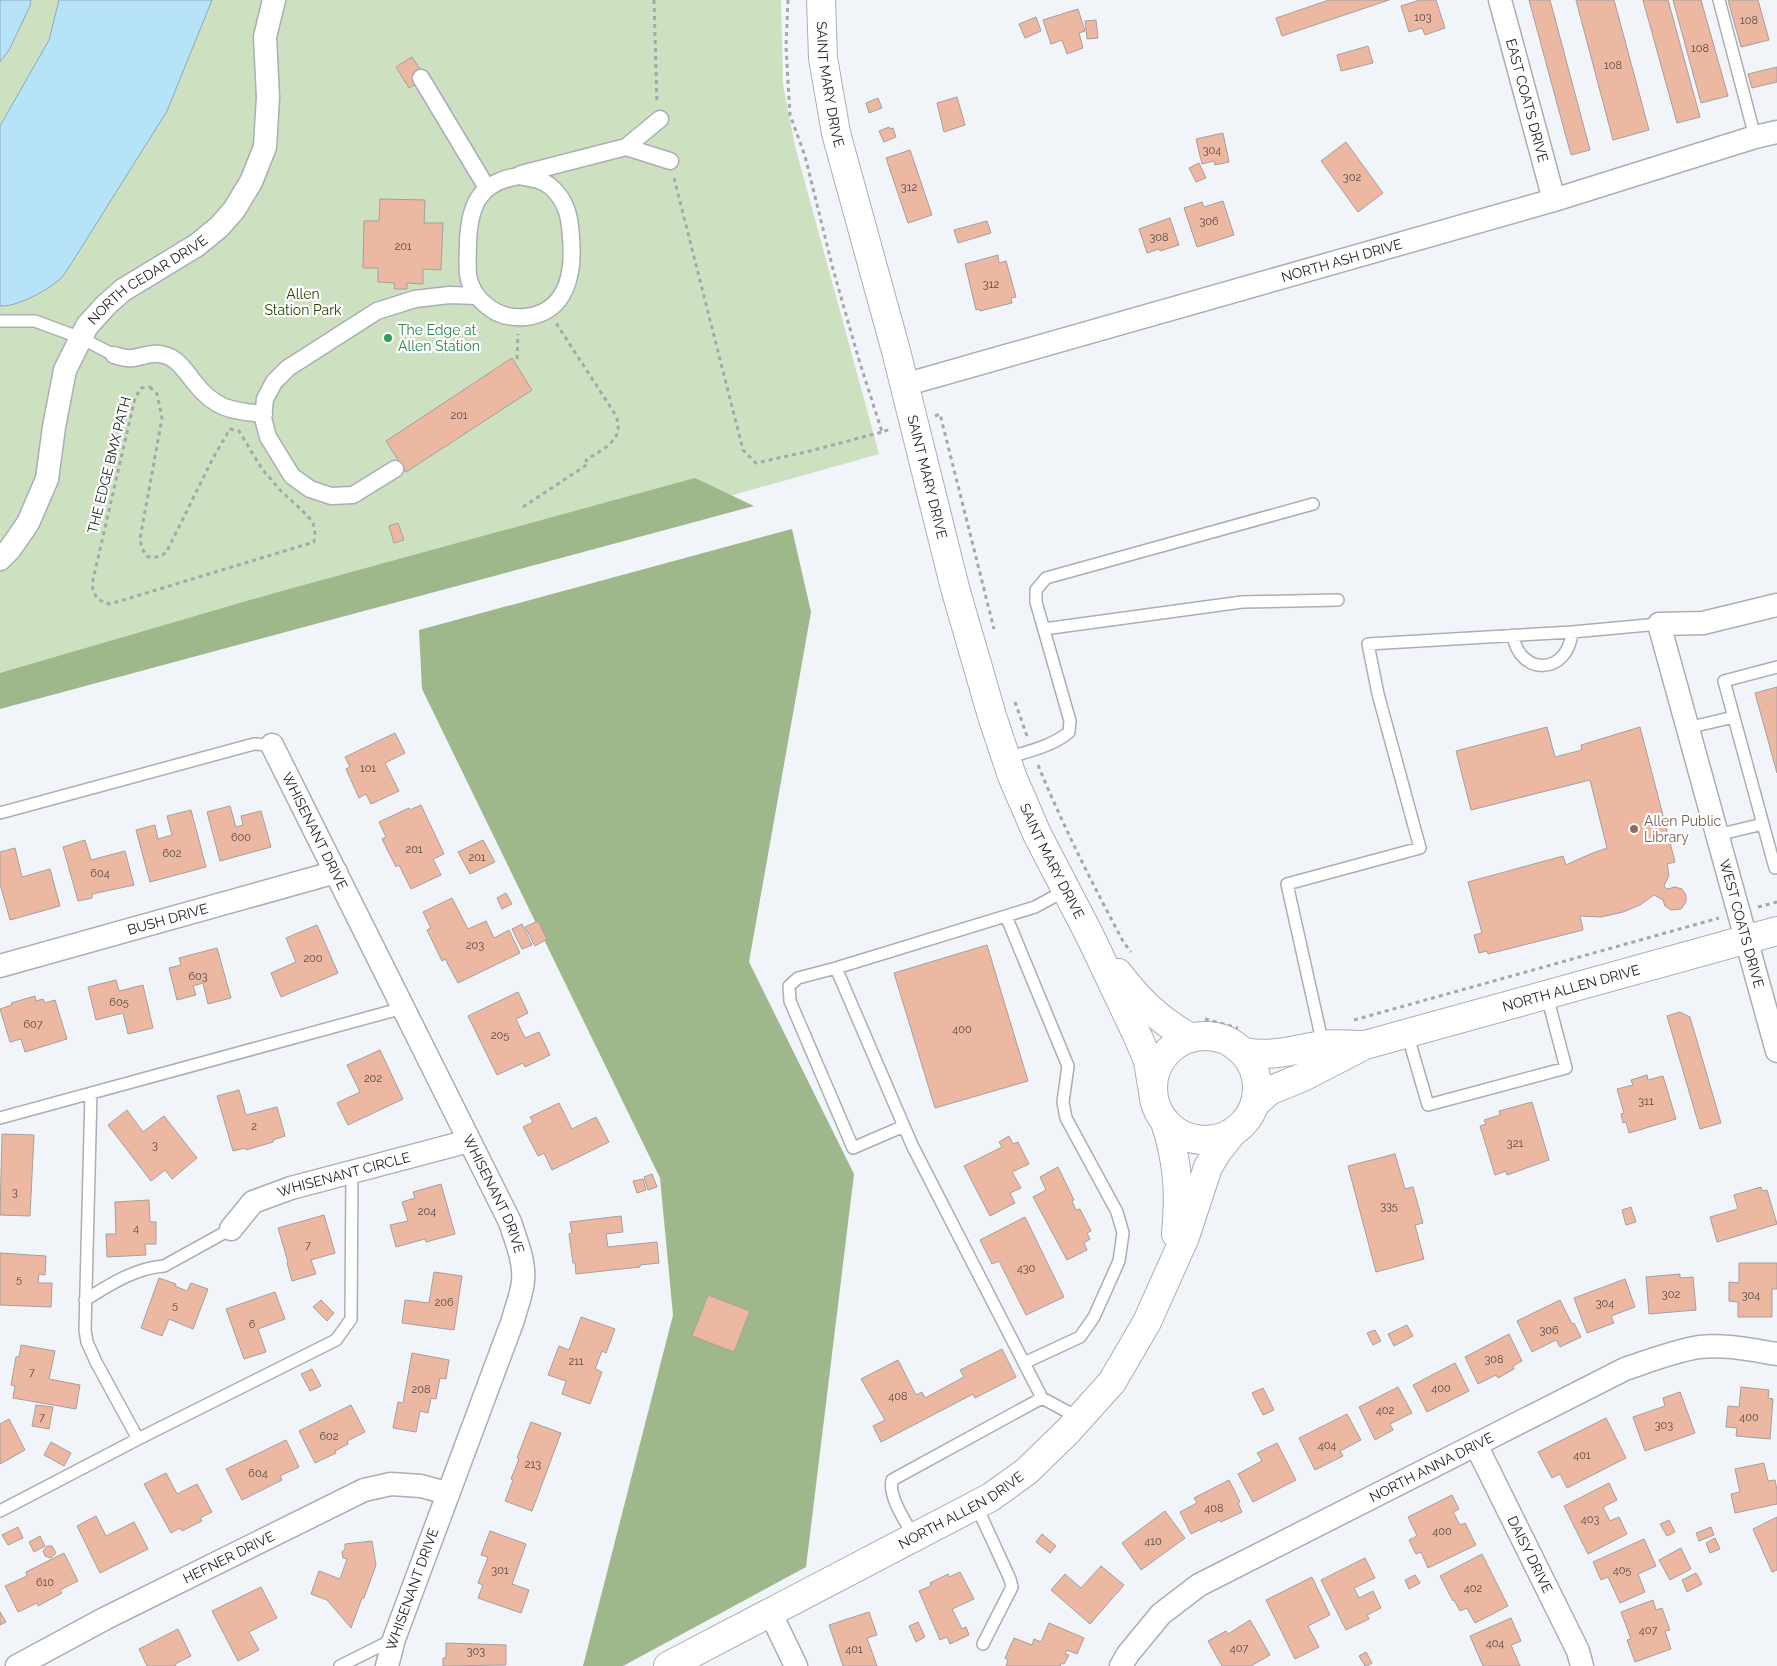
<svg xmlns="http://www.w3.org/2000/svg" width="1777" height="1666" font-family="Raleway,sans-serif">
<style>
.green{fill:#cde0c0}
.forest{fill:#9eb88b}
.water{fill:#b7e3f9;stroke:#8baaba}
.building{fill:#edb8a2;stroke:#a59f9d}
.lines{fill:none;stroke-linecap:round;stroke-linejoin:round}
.service-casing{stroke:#abaeb2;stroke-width:14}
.pedestrian-casing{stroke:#abaeb2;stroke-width:19}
.minor-casing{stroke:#abaeb2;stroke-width:25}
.tertiary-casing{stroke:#abaeb2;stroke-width:30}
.path{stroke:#a5a7ab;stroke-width:3;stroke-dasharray:4 4;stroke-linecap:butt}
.service{stroke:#fff;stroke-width:11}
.pedestrian{stroke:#fff;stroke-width:16}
.minor{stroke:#fff;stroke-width:22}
.tertiary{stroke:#fff;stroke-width:28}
.leisure-dot{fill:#2e9e5b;stroke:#fff;stroke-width:2}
.education-dot{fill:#8d6e63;stroke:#fff;stroke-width:2}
.labels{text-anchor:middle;stroke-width:4.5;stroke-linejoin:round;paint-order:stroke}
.number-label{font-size:11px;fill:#564945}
.street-label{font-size:14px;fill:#232426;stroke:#fff}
.park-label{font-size:14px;fill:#274701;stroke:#fff}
.leisure-label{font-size:14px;fill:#27864d;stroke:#fff;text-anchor:start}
.education-label{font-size:14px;fill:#785e54;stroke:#fff;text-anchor:start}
</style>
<rect width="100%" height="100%" fill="#f1f4f9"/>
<path class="green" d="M0 0H781L783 84 795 146 879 454 0 701Z"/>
<path class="forest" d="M695 478 754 506 0 709V673L271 594Z
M792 529 811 612 749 962 854 1174 806 1567 623 1666H583L673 1315 660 1178 422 689 419 630Z"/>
<path class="water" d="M0 0H31L30 6 9 50 0 62Z
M59 0H212L167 111 71 264C67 269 64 276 59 280 46 291 17 307 0 306V126L49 40Z"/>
<path class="building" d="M1329 0H1389L1282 36 1276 18Z
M1420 0H1436L1445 28 1425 35 1422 28 1409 32 1401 6Z
M1529 0H1550L1590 150 1571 155Z
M1576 0H1614L1649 130 1613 140Z
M1643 0H1668L1700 117 1677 123Z
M1673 0H1701L1728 96 1701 103Z
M1728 0H1758L1769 40 1741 47Z
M1078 9 1085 31 1079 33 1083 48 1067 54 1062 40 1051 44 1043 20Z
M1036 17 1041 31 1025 38 1019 24Z
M1096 20 1098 38 1087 39 1085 21Z
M1368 46 1373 63 1341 71 1337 55Z
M412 57 426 78 409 88 396 67Z
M1777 67V82L1752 88 1748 74Z
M957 97 965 125 944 132 937 103Z
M878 98 882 108 869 113 866 103Z
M889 127 890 129 893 128 896 137 884 142 879 131Z
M1223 133 1229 162 1215 165 1214 161 1202 164 1196 139Z
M1346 142 1383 193 1358 212 1321 161Z
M910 150 932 215 908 223 886 158Z
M1199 163 1206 178 1196 182 1189 168Z
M380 199 425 200 424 223H443L441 270 423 269V284L407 283V289H394L395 283 378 282V268H363L364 221H379Z
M1223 201 1234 235 1197 247 1184 208 1202 202 1204 207Z
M1170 218 1179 245 1160 251 1159 249 1147 253 1139 229Z
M987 221 991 233 958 243 954 230Z
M998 255 999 263 1006 261 1016 297 1011 298 1012 303 980 311 979 309 976 310 965 264Z
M512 358 532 390 406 472 386 441Z
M398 523 404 540 394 543 389 526Z
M1777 687V773L1755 693Z
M1547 727 1555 757 1582 750 1581 745 1640 727 1675 862 1667 864 1669 875 1664 886 1667 889 1675 887 1682 889 1686 895V902L1681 909 1671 910 1665 906 1663 900 1654 895 1640 905 1623 912 1601 917 1580 916 1583 930 1488 954 1487 951 1479 953 1474 935 1482 933 1468 882 1563 856 1566 865 1590 854 1607 848 1590 780 1471 810 1456 751Z
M395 733 405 753 385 763 399 791 371 804 366 794 359 798 346 769 350 767 345 757Z
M421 805 444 854 433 859 441 875 411 889 399 865 396 867 382 839 386 837 379 822 409 808 410 810Z
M230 806 236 827 243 825 241 816 261 811 271 847 220 861 207 812Z
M191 810 206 867 150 882 136 830 155 825 158 839 172 835 167 816Z
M85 840 91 860 125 851 134 885 92 894V898L78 901 63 847Z
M483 840 495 862 470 874 458 852Z
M15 848 22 877 50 869 60 906 10 920 0 884V852Z
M506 893 512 904 502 909 497 898Z
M452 898 468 929 486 921 494 938 509 930 520 953 458 983 445 959 442 961 427 930 431 928 423 912Z
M538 921 547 939 535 946 525 927Z
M522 924 532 945 522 949 512 929Z
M317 925 338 973 281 997 271 973 296 962 286 938Z
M987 945 1028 1081 935 1108 894 973Z
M217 948 231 998 208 1004 203 983 193 986 196 995 177 1000 169 968 181 965 179 958Z
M116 980 119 991 143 985 153 1028 128 1034 123 1013 96 1020 88 987Z
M518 992 528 1013 516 1019 525 1038 539 1032 550 1055 525 1067 523 1063 497 1075 468 1016Z
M35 996 36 1001 43 999 45 1003 55 1000 67 1039 25 1052 21 1039 10 1042 0 1009 12 1005 11 1003Z
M1680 1012 1690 1017 1721 1123 1700 1129 1667 1016Z
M380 1050 403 1099 348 1125 337 1103 360 1092 347 1065Z
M1647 1075 1648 1080 1663 1076 1676 1119 1629 1133 1626 1122 1623 1123 1621 1114 1624 1113 1617 1089 1633 1085 1631 1080Z
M239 1090 246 1115 277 1107 285 1136 273 1140V1142L246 1150V1148L233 1151 217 1096Z
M1532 1102 1549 1160 1507 1175 1506 1171 1495 1175 1480 1126 1486 1124 1484 1120 1500 1115 1499 1111Z
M559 1103 572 1129 596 1117 609 1142 552 1170 544 1153 538 1156 523 1127 533 1122 530 1117Z
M127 1110 143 1132 164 1116 197 1158 172 1179 165 1170 151 1181 108 1125Z
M2 1134 34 1135 30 1216 0 1215Z
M1009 1136 1013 1144 1018 1142 1029 1164 1012 1172 1021 1188 1010 1193 1015 1203 990 1216 964 1166 1002 1147 999 1142Z
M1395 1154 1405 1189 1413 1187 1423 1223 1415 1225 1424 1259 1376 1272 1348 1166Z
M1058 1167 1074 1200 1072 1201 1076 1210 1080 1209 1091 1231 1087 1233 1090 1239 1084 1243 1087 1250 1067 1260 1033 1197 1046 1190 1040 1177Z
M652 1174 657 1187 648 1190 644 1177Z
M643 1179 646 1190 637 1193 633 1181Z
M441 1184 455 1234 426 1242 425 1239 396 1247 390 1225 408 1221 402 1202 415 1198 413 1192Z
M1761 1187 1762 1191 1767 1190 1777 1224 1717 1242 1710 1217 1738 1209 1734 1195Z
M149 1200 150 1222H156V1244H145L146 1255 107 1257 106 1234H116L115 1202Z
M1631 1207 1636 1222 1626 1225 1622 1210Z
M324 1215 335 1253 311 1260 316 1274 292 1281 287 1263 288 1262 278 1228Z
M621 1216 623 1232 606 1234 608 1247 657 1242 659 1263 640 1265V1267L576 1274 575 1263H573L569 1234 572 1233 570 1222Z
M1025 1217 1064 1297 1026 1315 999 1261 992 1264 980 1240Z
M0 1253 46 1256 45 1275 39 1274 38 1283H52L51 1307 0 1305Z
M1739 1263H1777V1289H1772V1317H1738V1302L1729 1301V1282L1739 1283Z
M434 1272 462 1276 454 1330 402 1323 405 1300 429 1303Z
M1680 1274V1278L1693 1277 1696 1310 1649 1314 1646 1277Z
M159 1278 176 1284 175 1286 187 1291 191 1283 208 1289 193 1329 169 1319 162 1336 141 1328Z
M1625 1279 1635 1307 1611 1316 1614 1323 1587 1333 1574 1298Z
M275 1292 285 1319 258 1329 266 1352 244 1359 226 1309Z
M708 1295 750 1311 734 1352 692 1336Z
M321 1300 334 1313 327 1321 313 1307Z
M1560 1300 1572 1324 1574 1323 1581 1337 1560 1347 1556 1340 1532 1352 1517 1321Z
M581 1317 615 1329 606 1353 602 1351 595 1369 602 1372 590 1404 562 1394 566 1381 548 1375 559 1346 569 1350Z
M1407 1325 1413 1336 1394 1346 1388 1334Z
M1375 1330 1381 1341 1373 1345 1367 1333Z
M1509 1334 1522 1361 1513 1366 1514 1369 1498 1378 1496 1375 1478 1384 1465 1357Z
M21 1345 55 1351 49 1379 80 1385 76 1409 13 1398 15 1386 11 1385 16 1357H19Z
M1002 1349 1016 1377 975 1398 973 1394 881 1442 873 1426 885 1420 861 1379 898 1360 916 1395 922 1392 925 1398 964 1377 960 1370Z
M412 1353 449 1360 446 1379 440 1378 436 1399 431 1398 428 1413 420 1411 416 1432 393 1428 398 1402 403 1403Z
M1455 1363 1469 1391 1427 1412 1413 1385Z
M312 1369 321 1386 310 1391 301 1374Z
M1398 1387 1412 1413 1390 1424 1393 1430 1375 1440 1359 1407Z
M1741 1387 1769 1390 1768 1398 1773 1399 1770 1439 1736 1436 1737 1428 1726 1427 1728 1406 1739 1407Z
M1263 1388 1274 1410 1263 1415 1252 1393Z
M1680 1392 1695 1433 1645 1451 1633 1417 1665 1406 1663 1398Z
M36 1405 53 1407 49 1429 32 1426Z
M351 1405 365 1432 347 1441 348 1444 335 1451 336 1453 315 1463 299 1431Z
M1347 1414 1361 1440 1340 1451 1343 1456 1315 1470 1299 1438Z
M1606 1418 1626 1458 1567 1488 1560 1474 1552 1478 1538 1452Z
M9 1419 25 1450 0 1464V1424Z
M531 1422 561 1433 532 1511 505 1501 513 1480 511 1479 519 1459 517 1458Z
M286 1440 299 1467 280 1476 282 1480 242 1500 226 1469Z
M51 1442 71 1453 64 1466 44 1455Z
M1277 1443 1296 1480 1253 1502 1238 1474 1262 1461 1257 1453Z
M1764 1463 1768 1481 1775 1480 1777 1490V1504L1735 1513 1731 1494 1740 1492 1735 1469Z
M166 1473 177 1494 197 1484 212 1512 200 1518 202 1521 182 1531 180 1528 171 1533 144 1484Z
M1229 1480 1240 1502 1238 1503 1242 1512 1221 1522 1220 1520 1191 1534 1180 1512 1197 1503 1194 1498Z
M1609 1483 1617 1500 1603 1507 1610 1521 1619 1517 1627 1534 1588 1554 1564 1506Z
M1452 1495 1459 1509 1453 1512 1460 1525 1465 1523 1476 1545 1428 1568 1421 1552 1416 1554 1409 1540 1417 1536 1408 1517Z
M1165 1511 1185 1538 1141 1570 1122 1543Z
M96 1516 106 1536 134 1522 148 1549 100 1573 77 1526Z
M1777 1517V1570L1772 1572 1753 1529Z
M1669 1520 1675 1532 1667 1536 1660 1524Z
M18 1527 23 1538 8 1545 2 1535Z
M1711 1527 1714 1535 1699 1541 1696 1533Z
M490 1531 526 1544 512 1584 529 1590 521 1613 478 1598 483 1585 478 1583 488 1557 481 1555Z
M1042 1534 1056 1546 1050 1553 1036 1542Z
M40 1536 45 1546 34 1552 29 1542Z
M1715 1538 1720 1549 1710 1553 1706 1543Z
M1644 1539 1656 1566 1638 1574 1645 1592 1620 1603 1608 1577 1601 1580 1593 1562Z
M372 1541 376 1565 364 1598H362L351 1628 327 1600 311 1594 319 1571 340 1579 347 1559 343 1558 342 1552 345 1549V1544Z
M47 1546H52L56 1553 51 1558 45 1556 43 1551Z
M1681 1548 1691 1569 1670 1580 1659 1560Z
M64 1553 78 1581 60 1590 62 1593 38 1606 37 1603 18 1612 5 1586 27 1576 26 1572Z
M1482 1554 1508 1606 1475 1623 1467 1608 1460 1611 1454 1600 1453 1601 1440 1576Z
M1365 1558 1375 1578 1354 1588 1359 1598 1373 1591 1381 1608 1367 1615 1369 1619 1346 1630 1321 1580Z
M1101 1566 1124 1585 1090 1624 1051 1590 1065 1574 1081 1588Z
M960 1572 974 1599 952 1609 962 1629 966 1627 969 1635 950 1644 947 1637 940 1640 919 1591 931 1586 930 1583 948 1574 949 1577Z
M1696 1573 1702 1584 1687 1592 1682 1580Z
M1415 1575 1420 1583 1409 1589 1405 1580Z
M1312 1577 1330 1615 1308 1626 1319 1647 1295 1659 1266 1600Z
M261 1587 277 1618 249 1632 259 1650 238 1661 212 1611Z
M1653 1600 1656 1610 1662 1608 1670 1630 1665 1631 1671 1649 1635 1662 1627 1640 1631 1639 1621 1612Z
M0 1612 6 1622 0 1625Z
M869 1612 877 1635 867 1638 877 1666H843L829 1625Z
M1511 1618 1521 1641 1511 1645 1520 1666H1483L1470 1636Z
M1250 1620 1270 1655 1251 1666H1222L1208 1641 1226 1631 1228 1634Z
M918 1622 925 1637 916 1642 909 1626Z
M1049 1623 1084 1638 1077 1654 1067 1650 1065 1654 1069 1655 1064 1664 1062 1663 1060 1666H1006L1008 1660 1005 1658 1014 1638 1032 1645 1034 1639 1041 1642Z
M178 1629 191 1656 175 1664 176 1666H147L139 1649Z
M446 1643 506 1645V1665L443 1666V1658H446Z
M1366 1652 1372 1663 1367 1666H1365L1359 1656Z"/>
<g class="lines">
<g class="service-casing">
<path id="service" d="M1719 0 1755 137
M0 321H35L81 338 114 355
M1044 629 1242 602 1338 600
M1513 635C1519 676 1568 676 1572 632
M1777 667 1724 681 1775 868 1777 867
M1687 728 1734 717
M1006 758C1027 752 1053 746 1069 732L1070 721 1036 602V590L1046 578 1313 504
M0 813 254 744 272 745
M1717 835 1763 824
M1066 890 1035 907 836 968 912 1145 1042 1398 1079 1418
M1006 916 1068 1066 1063 1102 1066 1118 1117 1212 1123 1233 1119 1261 1094 1317 1080 1337 1024 1363
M836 968 798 978 789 986 790 1001 853 1148 904 1126
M1407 1033 1428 1105 1566 1068 1547 996
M1323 1045 1287 884 1420 848 1378 694 1368 644 1572 632 1659 624
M91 1093 85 1330 87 1342 96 1362 138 1439
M0 1118 403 1008
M85 1300C109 1285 135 1268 164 1266L231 1229
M976 1505 1010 1579 1012 1587 983 1644
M0 1511 138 1439 336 1340 351 1319 352 1172
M914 1537C906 1522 888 1497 892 1480L1042 1398
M340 1666 394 1639"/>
</g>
<g class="pedestrian-casing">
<path id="pedestrian" d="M421 78 487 188
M626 147 670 161
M521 174 626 147 660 119
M519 176C530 178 542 179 551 187 567 201 570 218 571 238 574 273 567 312 526 317 516 318 506 317 496 312 482 304 470 291 468 274 467 263 468 251 468 240 470 204 480 182 519 176Z
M114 355C120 357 126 359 133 358 147 356 154 350 170 357 180 362 187 373 194 382 215 409 231 411 264 414
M395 469 353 495 331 496 310 489 292 476 268 437 263 418 265 399 274 382 288 368 377 311 415 299 449 295 477 296"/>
</g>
<g class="minor-casing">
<g id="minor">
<path id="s1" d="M1500 0 1554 200"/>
<path id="s2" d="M904 385 1554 200 1755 137 1777 132"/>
<path id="s3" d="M0 559 10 549 28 523 47 479 54 427 65 370 87 326 106 305 123 290 197 245 219 227 234 210 251 182 265 147 268 97 265 37 274 0"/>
<path id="s4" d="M1777 605 1703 623 1659 624 1777 1051"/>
<path id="s5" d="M272 745 510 1222C516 1241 525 1261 523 1281 522 1294 516 1308 513 1320L394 1639 387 1666"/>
<path id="s6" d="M0 966 336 872"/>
<path id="s7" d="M231 1229 253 1202 291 1188 469 1141"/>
<path id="s8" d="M1476 1445 1578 1651 1582 1666"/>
<path d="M770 1612 796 1666"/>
<path id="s9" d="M17 1666 106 1618 364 1490 391 1484 421 1486 447 1493"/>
<path id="s10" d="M1121 1666 1128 1654 1161 1614 1199 1585 1625 1369C1649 1361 1674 1351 1699 1347 1725 1344 1752 1350 1777 1354"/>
</g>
</g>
<g class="tertiary-casing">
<g id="tertiary">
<path id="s11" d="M821 0 823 58 836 133 896 351 955 588 992 716 1012 776 1037 834 1090 936 1138 1037 1148 1061 1152 1086"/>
<path d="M1118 973C1139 1000 1159 1021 1190 1037"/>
<circle cx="1205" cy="1088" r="52"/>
<path d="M1244 1052C1276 1057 1291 1050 1322 1045 1334 1043 1348 1045 1361 1045"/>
<path id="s12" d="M1256 1103 1269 1091 1303 1077 1365 1045 1777 931"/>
<path d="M1165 1122C1178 1162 1180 1192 1176 1234"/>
<path id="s13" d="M668 1666 991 1497 1027 1471 1068 1431 1112 1382 1147 1322 1185 1237 1208 1167 1217 1152 1232 1133"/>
</g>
</g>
<path class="path" d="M654 0 657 104
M788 0 786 47 790 115 805 156 833 269 859 360 882 432 891 429
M674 178 743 450 756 463 810 451 882 432
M517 359 518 334
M150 387 157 394 162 418 140 539 142 549 148 557H157L166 553 213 458 230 429 239 431 262 469 281 491 307 515 313 523 315 533 314 542 110 604C98 601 94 597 92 584L135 398 141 388Z
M935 416 940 414 994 629
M523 507 588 464 586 460C603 449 627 439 615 414L556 323
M1015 702 1027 736
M1038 765C1063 826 1093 885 1124 943L1131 952
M1758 907 1777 902
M1205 1019 1238 1028
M1354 1020 1719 918"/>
<use href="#service" class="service"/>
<use href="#pedestrian" class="pedestrian"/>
<use href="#minor" class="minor"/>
<use href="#tertiary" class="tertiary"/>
</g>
<circle class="leisure-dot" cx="388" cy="338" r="5"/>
<circle class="education-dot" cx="1634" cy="829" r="5"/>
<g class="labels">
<g class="number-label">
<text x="1423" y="21">103</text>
<text x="1749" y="24">108</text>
<text x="1700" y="52">108</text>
<text x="1613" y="69">108</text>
<text x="1212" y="154">304</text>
<text x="1352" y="181">302</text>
<text x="909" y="191">312</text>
<text x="1209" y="225">306</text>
<text x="1159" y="241">308</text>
<text x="403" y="250">201</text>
<text x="991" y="288">312</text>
<text x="459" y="419">201</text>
<text x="368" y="772">101</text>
<text x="241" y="841">600</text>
<text x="414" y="853">201</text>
<text x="172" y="857">602</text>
<text x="477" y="861">201</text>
<text x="100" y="877">604</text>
<text x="475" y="949">203</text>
<text x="313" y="962">200</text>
<text x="198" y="980">603</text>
<text x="119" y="1006">605</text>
<text x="33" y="1028">607</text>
<text x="962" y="1033">400</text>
<text x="500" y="1039">205</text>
<text x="373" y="1082">202</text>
<text x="1646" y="1105">311</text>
<text x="254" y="1130">2</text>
<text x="1515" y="1147">321</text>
<text x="155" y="1149">3</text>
<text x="15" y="1196">3</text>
<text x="1389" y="1210">335</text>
<text x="427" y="1215">204</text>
<text x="136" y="1232">4</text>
<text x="308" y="1249">7</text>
<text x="1026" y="1272">430</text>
<text x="19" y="1283">5</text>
<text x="1671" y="1298">302</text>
<text x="1751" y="1299">304</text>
<text x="444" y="1306">206</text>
<text x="1605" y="1307">304</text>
<text x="175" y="1309">5</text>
<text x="252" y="1328">6</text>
<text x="1549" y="1334">306</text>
<text x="1494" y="1363">308</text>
<text x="576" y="1365">211</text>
<text x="32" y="1376">7</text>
<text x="1441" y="1392">400</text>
<text x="421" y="1393">208</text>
<text x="898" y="1400">408</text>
<text x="1385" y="1414">402</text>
<text x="42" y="1421">7</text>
<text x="1749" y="1421">400</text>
<text x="1664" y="1429">303</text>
<text x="329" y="1440">602</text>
<text x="1327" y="1449">404</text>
<text x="1582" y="1459">401</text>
<text x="533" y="1468">213</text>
<text x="258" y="1477">604</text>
<text x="1214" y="1512">408</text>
<text x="1590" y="1523">403</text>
<text x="1442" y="1535">400</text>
<text x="1153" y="1545">410</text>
<text x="500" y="1574">301</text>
<text x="1622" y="1574">405</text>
<text x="45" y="1586">610</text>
<text x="1473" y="1592">402</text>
<text x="1648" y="1634">407</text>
<text x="1495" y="1647">404</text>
<text x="1239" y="1652">407</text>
<text x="854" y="1653">401</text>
<text x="476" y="1655">303</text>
</g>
<g class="street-label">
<text dy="5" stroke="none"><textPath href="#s11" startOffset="85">SAINT MARY DRIVE</textPath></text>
<text dy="5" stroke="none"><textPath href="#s1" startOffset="104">EAST COATS DRIVE</textPath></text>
<text dy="5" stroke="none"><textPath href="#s2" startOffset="455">NORTH ASH DRIVE</textPath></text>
<text dy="5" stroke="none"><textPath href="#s3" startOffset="330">NORTH CEDAR DRIVE</textPath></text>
<text transform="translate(109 465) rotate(-76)" y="5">THE EDGE BMX PATH</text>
<text dy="5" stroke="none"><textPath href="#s11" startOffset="490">SAINT MARY DRIVE</textPath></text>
<text dy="5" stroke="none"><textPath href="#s5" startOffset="96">WHISENANT DRIVE</textPath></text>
<text dy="5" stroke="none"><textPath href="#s11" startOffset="895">SAINT MARY DRIVE</textPath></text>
<text dy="5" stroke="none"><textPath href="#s6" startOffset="174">BUSH DRIVE</textPath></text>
<text dy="5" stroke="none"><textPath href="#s4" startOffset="431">WEST COATS DRIVE</textPath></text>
<text dy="5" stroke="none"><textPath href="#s12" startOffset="338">NORTH ALLEN DRIVE</textPath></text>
<text dy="5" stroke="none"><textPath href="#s7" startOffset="130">WHISENANT CIRCLE</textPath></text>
<text dy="5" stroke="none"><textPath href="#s5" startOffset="501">WHISENANT DRIVE</textPath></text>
<text dy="5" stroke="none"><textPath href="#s10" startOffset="374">NORTH ANNA DRIVE</textPath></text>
<text dy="5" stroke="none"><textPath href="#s13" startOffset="332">NORTH ALLEN DRIVE</textPath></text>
<text dy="5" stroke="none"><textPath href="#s8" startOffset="122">DAISY DRIVE</textPath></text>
<text dy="5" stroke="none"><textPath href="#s9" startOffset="238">HEFNER DRIVE</textPath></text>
<text transform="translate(412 1589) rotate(-70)" y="5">WHISENANT DRIVE</text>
</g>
<g class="park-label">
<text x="303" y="299">Allen<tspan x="303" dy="16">Station Park</tspan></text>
</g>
<g class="leisure-label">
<text x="398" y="335">The Edge at<tspan x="398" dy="16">Allen Station</tspan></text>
</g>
<g class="education-label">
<text x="1644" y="826">Allen Public<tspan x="1644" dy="16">Library</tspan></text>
</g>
</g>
</svg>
